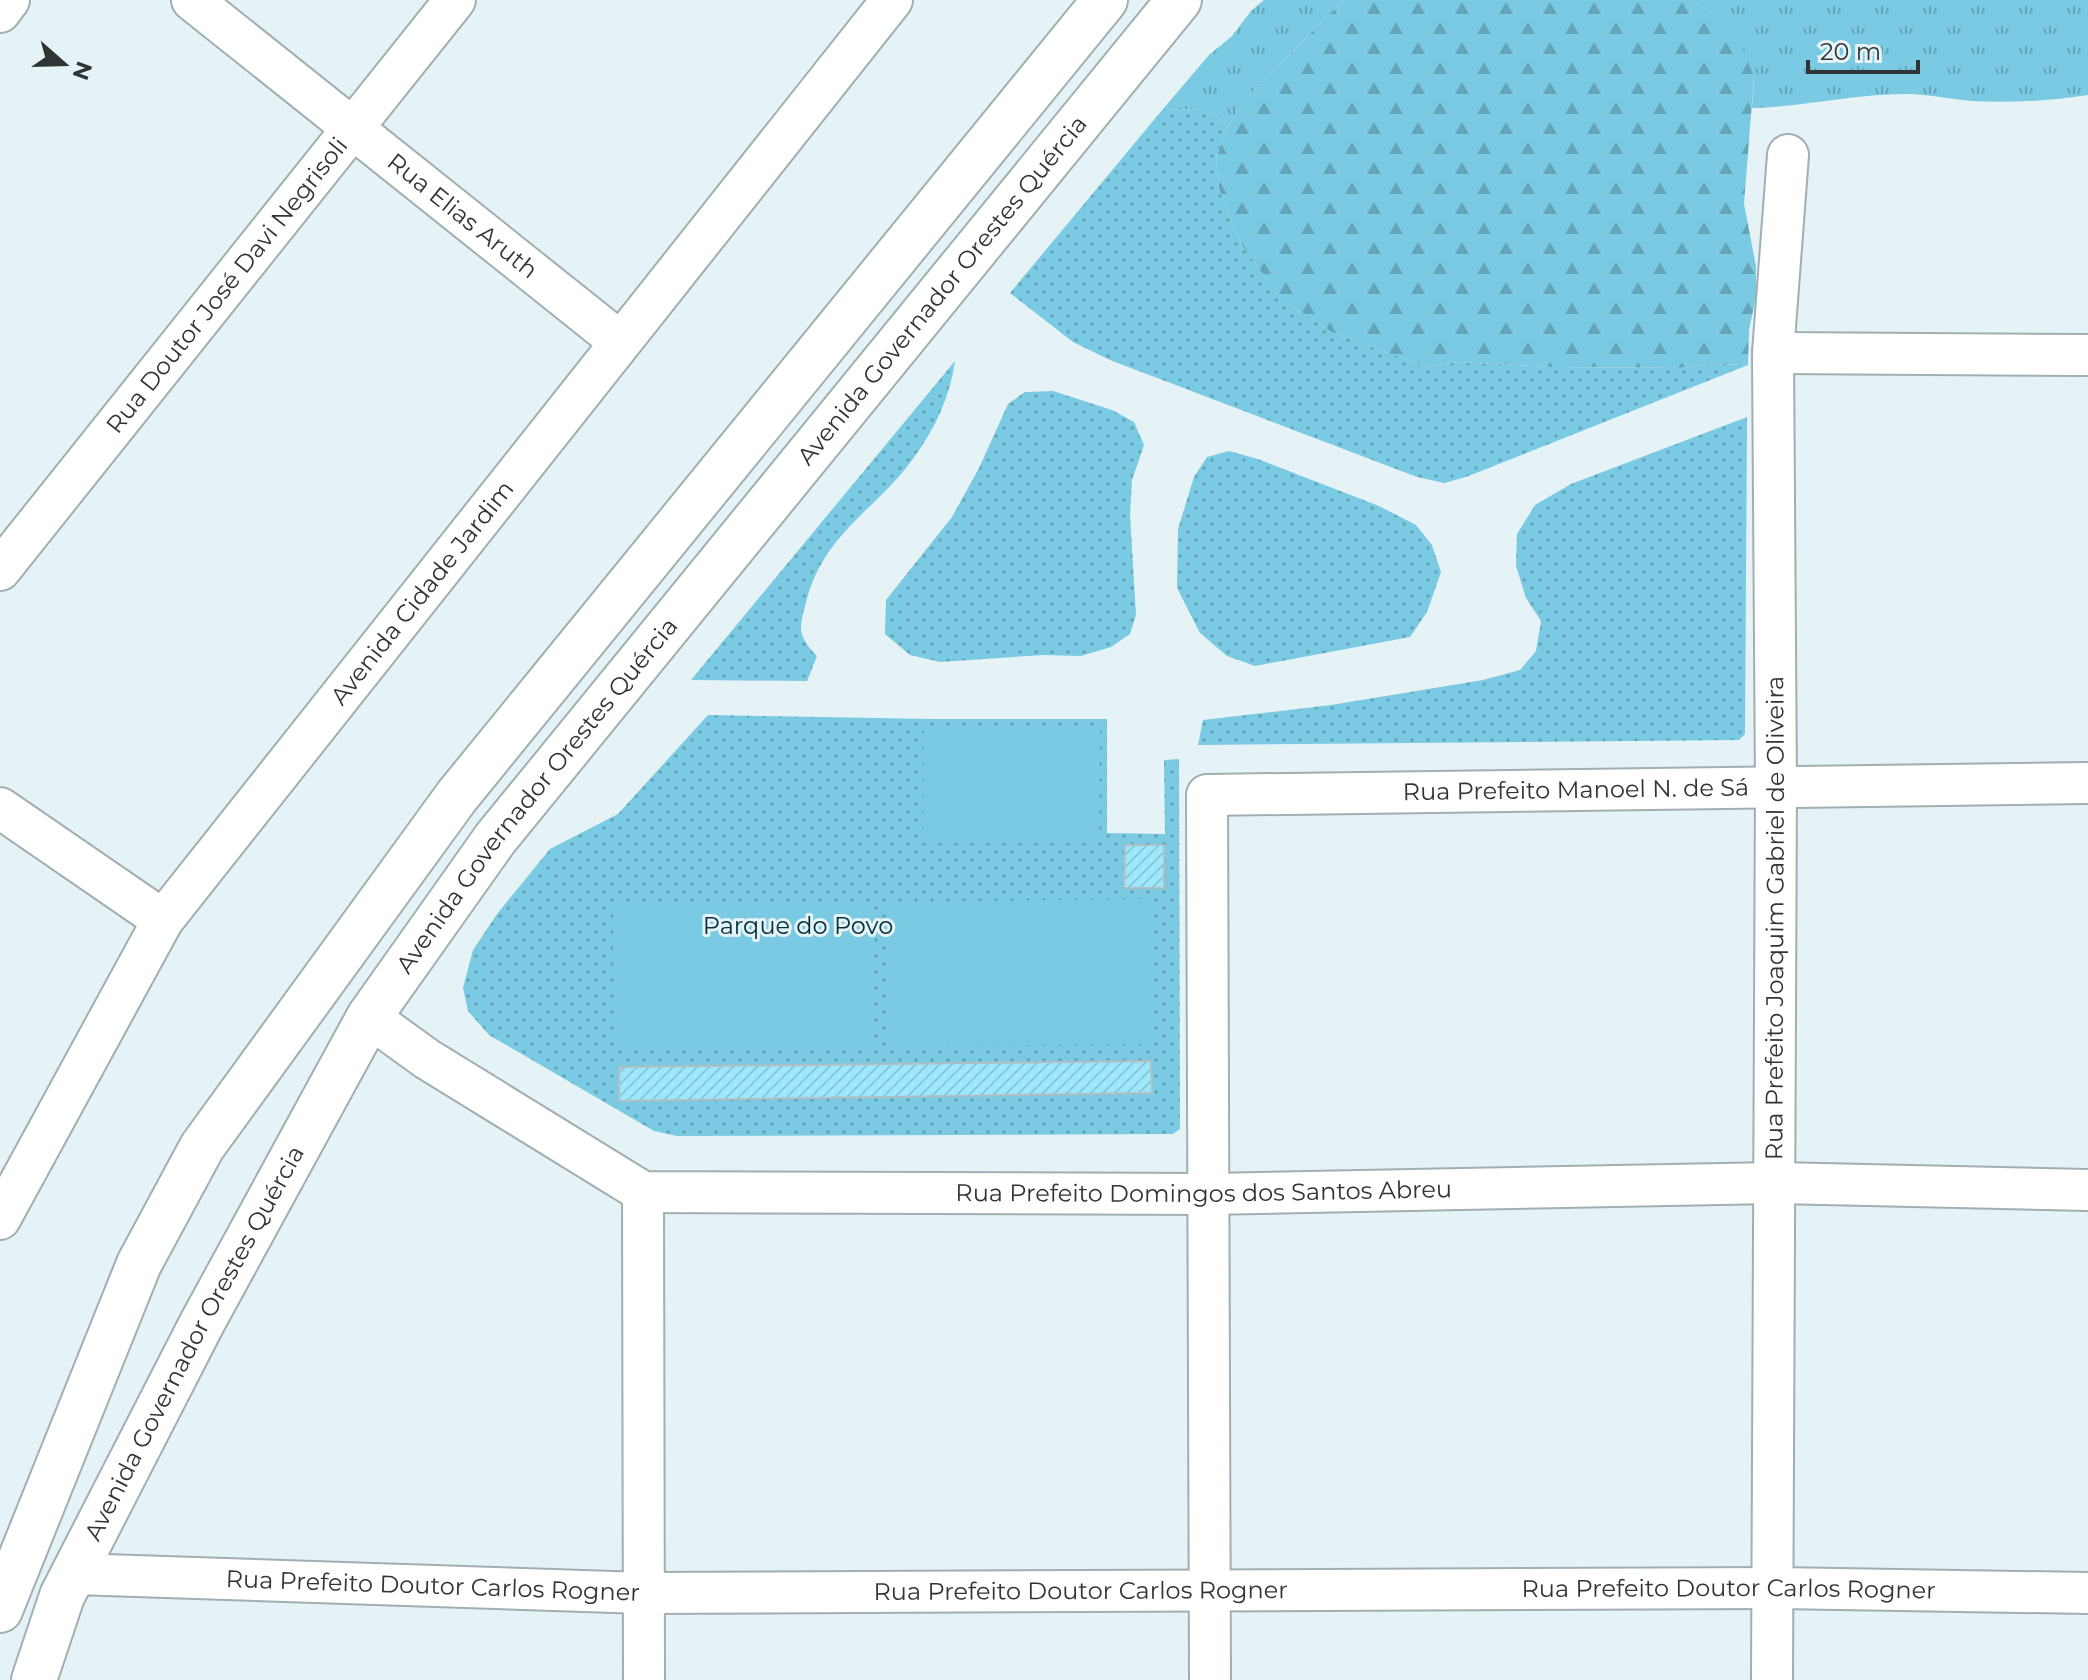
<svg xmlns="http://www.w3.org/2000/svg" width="2088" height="1680" font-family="Montserrat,sans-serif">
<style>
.grass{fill:url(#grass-tufts)}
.forest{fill:url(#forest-firs)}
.park{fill:url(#park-dots)}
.garden{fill:#7bcae3}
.building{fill:url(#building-hatch);stroke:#b1bfc3;stroke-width:2}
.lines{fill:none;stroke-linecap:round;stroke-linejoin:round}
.street-casing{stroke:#a1aeb2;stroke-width:44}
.secondary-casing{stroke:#a1aeb2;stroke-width:48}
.street{stroke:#fff;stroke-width:40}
.secondary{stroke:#fff;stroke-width:44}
.labels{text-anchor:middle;stroke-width:6;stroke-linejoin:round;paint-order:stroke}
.street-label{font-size:24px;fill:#2f3436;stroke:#e5f3f7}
.park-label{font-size:24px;fill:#00303b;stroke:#e5f3f7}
</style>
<defs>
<pattern id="grass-tufts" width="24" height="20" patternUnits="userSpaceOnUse" patternTransform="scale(2)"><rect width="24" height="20" fill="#7bcae3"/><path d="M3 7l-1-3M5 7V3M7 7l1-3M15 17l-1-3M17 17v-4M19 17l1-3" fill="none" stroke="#65a5b9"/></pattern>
<pattern id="forest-firs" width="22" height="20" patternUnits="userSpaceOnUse" patternTransform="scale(2)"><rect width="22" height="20" fill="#7bcae3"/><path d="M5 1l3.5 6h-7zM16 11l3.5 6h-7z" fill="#65a5b9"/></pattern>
<pattern id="park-dots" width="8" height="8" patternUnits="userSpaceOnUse" patternTransform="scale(2)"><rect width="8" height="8" fill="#7bcae3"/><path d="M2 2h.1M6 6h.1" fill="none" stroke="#65a5b9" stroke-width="1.8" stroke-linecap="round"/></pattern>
<pattern id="building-hatch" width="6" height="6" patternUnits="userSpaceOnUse" patternTransform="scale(2)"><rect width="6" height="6" fill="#9ee8ff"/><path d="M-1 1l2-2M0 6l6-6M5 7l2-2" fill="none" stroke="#88c8db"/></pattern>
</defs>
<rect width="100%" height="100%" fill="#e5f3f7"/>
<path class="grass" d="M1264 0H1343L1244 101 1228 127 1211 110 1163 109 1209 55 1232 36 1251 11Z
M1690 0H2088V95C2049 101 2012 103 1972 101 1950 99 1927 94 1905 94 1853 94 1803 107 1752 108L1754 77 1724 19Z"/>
<path class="forest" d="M1343 0H1690L1724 19 1742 46 1754 77 1744 204 1756 266V297L1749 330 1748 365 1712 364 1680 368 1551 367 1456 362 1426 367 1331 332 1280 298 1243 247 1230 219 1219 189 1216 158 1228 127 1244 101Z"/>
<path class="park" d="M1163 109 1211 110 1228 127 1216 158 1219 189 1230 219 1243 247 1280 298 1331 332 1426 367 1456 362 1551 367 1680 368 1712 364 1748 365 1466 477 1444 483 1417 477 1110 360 1073 342 1010 293Z
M955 361C950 396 936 427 915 456 877 510 824 532 806 602 799 629 797 635 817 656L807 681 691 680Z
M1053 391 1112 410 1134 422 1144 445 1132 480 1130 515 1136 615 1130 634 1111 647 1081 656 1043 655 940 662 910 655 885 634 886 600 952 517 979 468 1008 404 1025 392Z
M1747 417 1745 734 1739 740 1198 745 1203 720 1331 705 1483 680 1520 670 1536 651 1541 621 1526 598 1516 566 1517 534 1535 505 1571 484Z
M1229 451 1258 459 1379 506 1416 525 1432 545 1441 572 1427 612 1410 637 1255 666 1227 656 1200 633 1177 588 1178 529 1194 477 1207 457Z
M708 715 932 719H1107V833L1165 834 1164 760 1179 759 1180 1129 1173 1134 677 1136 654 1131 489 1035 468 1011 463 988 473 950 497 914 550 849 618 814Z"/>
<path class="garden" d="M924 728 1100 729 1099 843H923Z
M1150 899V1044L889 1046 887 902Z
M872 902V1046L614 1049 613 905Z"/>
<path class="building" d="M1125 845H1164V888H1124Z
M1151 1061 1152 1093 619 1101V1067Z"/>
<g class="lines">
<g class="street-casing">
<g id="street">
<path id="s1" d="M192 0 619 341"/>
<path d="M0 12 9 0"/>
<path d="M1773 353 2088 355"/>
<path id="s2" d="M0 570 455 0"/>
<path d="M0 808 163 920"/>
<path id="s3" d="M369 1017 427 1059 643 1192 1208 1194 1774 1183 2088 1190"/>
<path d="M643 1192 644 1680"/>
<path id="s4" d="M0 1219 163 920 892 0"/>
<path id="s5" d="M75 1574 644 1593 1773 1588 2088 1593"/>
<path id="s6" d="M1210 1680 1207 795 2088 783"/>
<path id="s7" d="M1772 1680 1776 787 1773 353 1788 155"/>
</g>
</g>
<g class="secondary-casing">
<g id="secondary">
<path d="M0 1610 139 1264 202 1147 457 796 1105 0"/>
<path id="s8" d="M34 1680 62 1596 202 1323 369 1017 495 839 1179 0"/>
</g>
</g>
<use href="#street" class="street"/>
<use href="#secondary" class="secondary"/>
</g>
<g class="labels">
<g class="street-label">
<text dy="8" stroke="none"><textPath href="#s1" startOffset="346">Rua Elias Aruth</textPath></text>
<text dy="8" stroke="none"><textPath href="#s2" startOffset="364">Rua Doutor José Davi Negrisoli</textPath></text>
<text dy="8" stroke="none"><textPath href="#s8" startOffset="1670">Avenida Governador Orestes Quércia</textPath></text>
<text dy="8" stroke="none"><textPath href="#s4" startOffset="758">Avenida Cidade Jardim</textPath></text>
<text dy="8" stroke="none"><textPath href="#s6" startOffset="1254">Rua Prefeito Manoel N. de Sá</textPath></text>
<text dy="8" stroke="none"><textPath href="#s8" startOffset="1022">Avenida Governador Orestes Quércia</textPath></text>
<text dy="8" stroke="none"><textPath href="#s7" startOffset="762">Rua Prefeito Joaquim Gabriel de Oliveira</textPath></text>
<text dy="8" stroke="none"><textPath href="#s3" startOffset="886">Rua Prefeito Domingos dos Santos Abreu</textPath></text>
<text dy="8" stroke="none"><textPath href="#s8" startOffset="374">Avenida Governador Orestes Quércia</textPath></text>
<text dy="8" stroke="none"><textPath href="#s5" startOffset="358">Rua Prefeito Doutor Carlos Rogner</textPath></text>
<text dy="8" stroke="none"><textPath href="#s5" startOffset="1654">Rua Prefeito Doutor Carlos Rogner</textPath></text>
<text dy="8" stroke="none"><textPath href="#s5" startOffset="1006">Rua Prefeito Doutor Carlos Rogner</textPath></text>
</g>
<g class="park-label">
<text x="798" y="934">Parque do Povo</text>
</g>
</g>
<g transform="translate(64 64) rotate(110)" stroke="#e5f3f7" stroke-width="6" paint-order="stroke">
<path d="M0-6L14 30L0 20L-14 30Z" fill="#2f3436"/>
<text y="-12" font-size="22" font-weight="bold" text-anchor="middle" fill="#2f3436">N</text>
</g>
<path d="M1808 60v12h110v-12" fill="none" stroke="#2f3436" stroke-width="4"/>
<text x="1820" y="60" font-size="24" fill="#2f3436" stroke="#e5f3f7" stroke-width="6" paint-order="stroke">20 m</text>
</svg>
